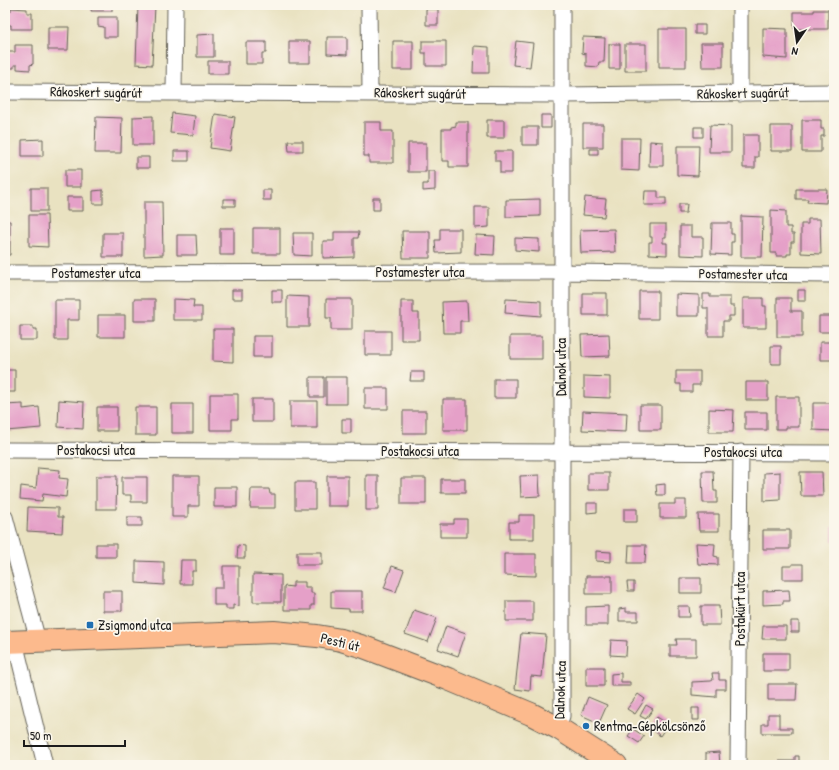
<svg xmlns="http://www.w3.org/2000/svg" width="839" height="770" font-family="'Patrick Hand',sans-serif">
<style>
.building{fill:#e5a0c8}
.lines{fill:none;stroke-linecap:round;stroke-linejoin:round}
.minor-casing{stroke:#646156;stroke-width:17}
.primary-casing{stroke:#646156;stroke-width:24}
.minor{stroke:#fff;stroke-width:15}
.primary{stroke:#fcba8d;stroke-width:22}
.poi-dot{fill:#1f6fb2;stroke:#fbf7ec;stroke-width:1.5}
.labels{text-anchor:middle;stroke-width:3.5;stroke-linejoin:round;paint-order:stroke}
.street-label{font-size:14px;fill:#1c1c1c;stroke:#fbf7ec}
.poi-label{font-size:14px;fill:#1c1c1c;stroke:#fbf7ec;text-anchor:start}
</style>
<rect width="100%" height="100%" fill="#fbf7ec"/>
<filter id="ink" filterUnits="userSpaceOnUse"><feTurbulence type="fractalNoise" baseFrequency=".025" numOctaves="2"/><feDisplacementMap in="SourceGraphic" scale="8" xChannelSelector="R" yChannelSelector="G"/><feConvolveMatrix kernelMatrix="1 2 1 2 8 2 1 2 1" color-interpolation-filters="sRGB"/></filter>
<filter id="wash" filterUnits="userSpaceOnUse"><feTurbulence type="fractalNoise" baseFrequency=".012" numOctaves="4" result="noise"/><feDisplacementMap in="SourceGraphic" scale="16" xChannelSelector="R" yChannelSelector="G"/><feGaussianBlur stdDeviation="0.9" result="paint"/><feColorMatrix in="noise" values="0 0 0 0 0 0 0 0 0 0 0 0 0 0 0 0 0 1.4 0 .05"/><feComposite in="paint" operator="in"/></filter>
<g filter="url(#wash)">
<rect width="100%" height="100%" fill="#e9e2c1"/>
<g id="blocks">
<path class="building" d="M92 5H112V11H91Z
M138 5 155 6 152 65 136 64Z
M678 5H717V7H678Z
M11 8 27 9V13H32V29H11V25H7V11H11Z
M426 9H438V25H426Z
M814 10H828V29H794V12H814Z
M98 17H117V37H104V27L98 26Z
M695 25H705V34H695Z
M48 27H69L68 50H48Z
M763 28 787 29V59L763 57Z
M659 29H686V67H659Z
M214 34V57H197V35Z
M327 37H347V55L327 54Z
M583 37 605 38 604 62H599L598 67 586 66V54L582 53Z
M289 41H310V63H289Z
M393 41H413V70H393Z
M422 41H446V66H426V53H422Z
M516 41 533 43 530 67 513 65Z
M246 42H266V53H262V64H246Z
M701 43H723V67H702Z
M609 44H620V69H609Z
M625 44H646V71H625Z
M15 45H33V64L30 65V70L17 69V65H14V68H7V52H15Z
M474 46 489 47V73H473Z
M208 61H228V74H208Z
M172 113 195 116 193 135 170 133Z
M215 114 235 117 230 151 210 148Z
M541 115H551V128H541Z
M153 116V145H133V117Z
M96 117 122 118 121 153H95Z
M833 117H834V137H832Z
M487 120H504V138H487Z
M802 120H821V129H824V136H821V152H802Z
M364 122H381V131H393V163H369V156H364Z
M456 122H468V167H449V161H442V129H451V127L456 126Z
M583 124H603V147H583Z
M710 125 731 126V152H709Z
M771 126H792V151H771Z
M522 127H538V145H522Z
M694 127H703V137H694Z
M743 135H758V157H755V168H743Z
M621 138H640L639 171 621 170Z
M43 139V156H22V140Z
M288 141H303V151H289Z
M650 141 663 142V166H649Z
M408 143H426V172H408Z
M677 146H699L698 176 677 175Z
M590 149H598V154H590Z
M174 151H189V161H174Z
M495 151H512V173H500V161H495Z
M136 157H149V168H136Z
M65 170H81V187H65Z
M428 171H435V190L423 191V184H428Z
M31 188H47V211H31Z
M796 189H827L826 203 807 202 808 199H796Z
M103 190V204H93V191Z
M263 190H271V200H263Z
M645 191H658V198H666V205H644Z
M67 197H83V211H67Z
M585 197 606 199 604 217 583 215Z
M373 198H380V210H373Z
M223 199H235V206H223Z
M540 199V216L506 217V200Z
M144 202H162L163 255 144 256Z
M679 204H687L686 213H679Z
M475 207H489V227L475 228Z
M771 210 786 211V227H791V234H794V242H791V254H787V256H776V253H771Z
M29 215H47L48 247 29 246Z
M741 216 763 217 762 257H741Z
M808 219H820L821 254 801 253V224H808Z
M5 221H10V255H5Z
M712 223H731V234H734V242H731V255L711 254Z
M650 224H666V237H663V243H667V255L649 254V242H652V237H650Z
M680 226H691V237H703V256L680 255Z
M220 228H234V255H220Z
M253 228H280V254H253Z
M440 229H461V252L436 253 435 240H440Z
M614 229 615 252 581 253 580 230Z
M402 231H430V258H403Z
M334 232H359L358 238H354V257L323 258V241H334Z
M103 233H123V257H103Z
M293 233H312V256L294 255Z
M177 235H196L197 255H177Z
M476 235 495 236 494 255 475 254Z
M515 238 539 239V252L515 250Z
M232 290H242V299H232Z
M272 290H282V302H272Z
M798 290H805V301H798Z
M639 291H658V319H639Z
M583 293H607V315H583Z
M676 294 699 295V316H676Z
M703 294H710V297H730V306H734V316H729V321H723V336H708V308H703Z
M287 296 309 297V327H287Z
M743 298H763V306H766V328H743Z
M777 298H791V311H802V337H777Z
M134 299H155V321H134Z
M173 299 194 300 193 307H202V320H173Z
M326 299H352V330H331V318H326Z
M506 299 541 301V316L505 313Z
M55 300H79V320H67V340H55Z
M401 301H413V313H419V340H401Z
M467 301 468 321H460V333H443L442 302Z
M98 315H125V337H98Z
M819 316H832L833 332H819Z
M20 326H33V329H37V340H20Z
M213 329H233V362L213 361Z
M365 331H391V355H365Z
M609 334 610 356 582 357 581 335Z
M253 336H272V357H253Z
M510 336H542V359H510Z
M820 342H832L833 360H820Z
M771 346H781V364H771Z
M5 370H15V392H5Z
M676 371H700V385H692V392H681V384H676Z
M411 372H424V381H410Z
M584 376 610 377V398L584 397Z
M310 377H324V397H310Z
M326 377H347V404H326Z
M494 379H516V398H494Z
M746 382H768V400H746Z
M365 388H388V409H365Z
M210 394H238V419H232V430H210Z
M776 397H799V427H786V429H776Z
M252 399H273V422H252Z
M443 399H467V430H443Z
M59 400 84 402 83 429 58 427Z
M290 401H317V428H290Z
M813 403H834V431L813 430Z
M23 404V409L39 407 41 428 6 431 5 405Z
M172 404H193V433H172Z
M640 405H661V430H640Z
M97 407H117V431H97Z
M135 407H156V435H135Z
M709 409 734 410 733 432H709Z
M403 411H426V433H403Z
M583 411 627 413 626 432 582 430Z
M745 412H767V430H745Z
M342 419H351V433H342Z
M38 468 60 470 59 478 68 479 66 497 43 494 42 501 20 499 21 486 36 488Z
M702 471H713L714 491H717V503H703Z
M780 472V500L764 501V473Z
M800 472H822L823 496H801Z
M588 473H609V490H588Z
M366 475H378V510H366Z
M539 475 540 496 521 497 520 476Z
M96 476H117L116 509H96Z
M172 476H199V506H188V517H172Z
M327 476H348V506H327Z
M122 477H147V502H131V495H122Z
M401 478H426V504H401Z
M441 479H465V493H441Z
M295 482H315V509H295Z
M665 484V495H657L656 485Z
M214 487H237V507H214Z
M251 489H269L270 494H275V508H250Z
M675 500H686V518H660V504H675Z
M587 503H597V512L587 513Z
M28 507 58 508V517H63L62 533 27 531Z
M624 509H637V522H624Z
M698 514H719V531H699Z
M519 515H534V539H509V522H519Z
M127 517H142V526H127Z
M454 519H467V537H440V524H454Z
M832 527H834V541H832Z
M763 530H790V549H763Z
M696 543 715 544 714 556 718 557V565L698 564Z
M96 544H116V557H96Z
M238 545 245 546V558H237Z
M629 545H646L645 563H628Z
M596 551 611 552V562L596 561Z
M297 552H322V565H297Z
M504 554H536V576L504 575Z
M181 560H196V571H192V584H180Z
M136 561 164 562V585L136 583Z
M792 564H803V579H783V566H792Z
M223 566H239V606L233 605V609H226V605H214V588H223Z
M392 566 404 570 396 592 384 588Z
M253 574 281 575V602H253Z
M586 576H612V594H586Z
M680 578H701V593H680Z
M293 582H305V587H311V593H314V605H311V610H284V586L293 587Z
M627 582H634V591H628Z
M789 590 790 601H783V604L763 605V591Z
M103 591H122V611H103Z
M331 591H362V611H349V609L331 608Z
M506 601H533V621H506Z
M608 606V625H586V607Z
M678 606H689L690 617H678Z
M701 606H719L720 625H701Z
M626 608V612H638V621H619V609Z
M414 610 437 618 428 642 405 634Z
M791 621H799V632H791Z
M446 626 466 633 458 656 438 649Z
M763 626H786V639H762Z
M521 633 546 635 542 677 531 676 530 691 515 689Z
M676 639H696V656H670V645H677Z
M611 640 627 641 626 656 610 655Z
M763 653H789V671H763Z
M586 667H604V686H586Z
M621 673V682H630V686H611V674Z
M712 673H719V680H726V689H716V697L692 695V682L711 681 713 680Z
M768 684H797L796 700H768Z
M638 694 645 699 635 714 627 709Z
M588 697 607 705 599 723 581 715Z
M646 705 653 709 646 719 640 716Z
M692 708H699V720H692Z
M768 714H779V728H792V733H762V724H768Z
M657 717 668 724 660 736 651 728Z
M633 729 644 736 639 743 628 736Z
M831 750H834V756H831Z
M719 752 720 765H706V753Z
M795 756H799V765H779V761H795Z
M697 763H704V765H697Z"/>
</g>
</g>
<g filter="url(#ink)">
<use href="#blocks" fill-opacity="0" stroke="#646156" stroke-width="1"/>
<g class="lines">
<g class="minor-casing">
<path id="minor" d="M369 5 370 93
M740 5V94
M5 92 562 95 834 92
M174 93 175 5
M5 273 561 272 834 275
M5 450 834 453
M5 517 38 641
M15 642 45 765
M558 728 562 716V5
M738 765 741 452"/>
</g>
<g class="primary-casing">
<path id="primary" d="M5 642 274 632 317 636 341 640 364 647 448 679 531 714 558 728 616 765"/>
</g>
<use href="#minor" class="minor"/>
<use href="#primary" class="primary"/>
</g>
</g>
<g class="poi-dot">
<rect x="86" y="621" width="8" height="8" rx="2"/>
<circle cx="586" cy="726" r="4"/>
</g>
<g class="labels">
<g class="street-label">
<text transform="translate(96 92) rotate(1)" y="5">Rákoskert sugárút</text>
<text transform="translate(420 93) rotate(1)" y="5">Rákoskert sugárút</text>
<text transform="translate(743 93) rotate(-1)" y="5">Rákoskert sugárút</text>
<text x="420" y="277">Postamester utca</text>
<text x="96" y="278">Postamester utca</text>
<text transform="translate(743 274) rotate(1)" y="5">Postamester utca</text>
<text transform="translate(561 367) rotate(-90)" y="5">Dalnok utca</text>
<text x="96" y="455">Postakocsi utca</text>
<text x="420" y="456">Postakocsi utca</text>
<text x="743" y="457">Postakocsi utca</text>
<text transform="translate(740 609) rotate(-90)" y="5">Postakürt utca</text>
<text transform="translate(340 642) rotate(14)" y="5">Pesti út</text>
<text transform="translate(560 690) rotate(-88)" y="5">Dalnok utca</text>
</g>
<g class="poi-label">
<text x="98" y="630">Zsigmond utca</text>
<text x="594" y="731">Rentma-Gépkölcsönző</text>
</g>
</g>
<rect width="839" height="770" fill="none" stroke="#fbf7ec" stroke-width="20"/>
<g transform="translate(797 42) rotate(193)" stroke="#fbf7ec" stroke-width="3" paint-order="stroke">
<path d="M0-3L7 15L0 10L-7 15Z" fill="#1c1c1c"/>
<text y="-6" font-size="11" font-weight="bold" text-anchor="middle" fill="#1c1c1c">N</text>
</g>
<path d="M24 740v6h101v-6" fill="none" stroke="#1c1c1c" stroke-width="2"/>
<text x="30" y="740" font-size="12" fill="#1c1c1c" stroke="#fbf7ec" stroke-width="3" paint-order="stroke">50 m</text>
</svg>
